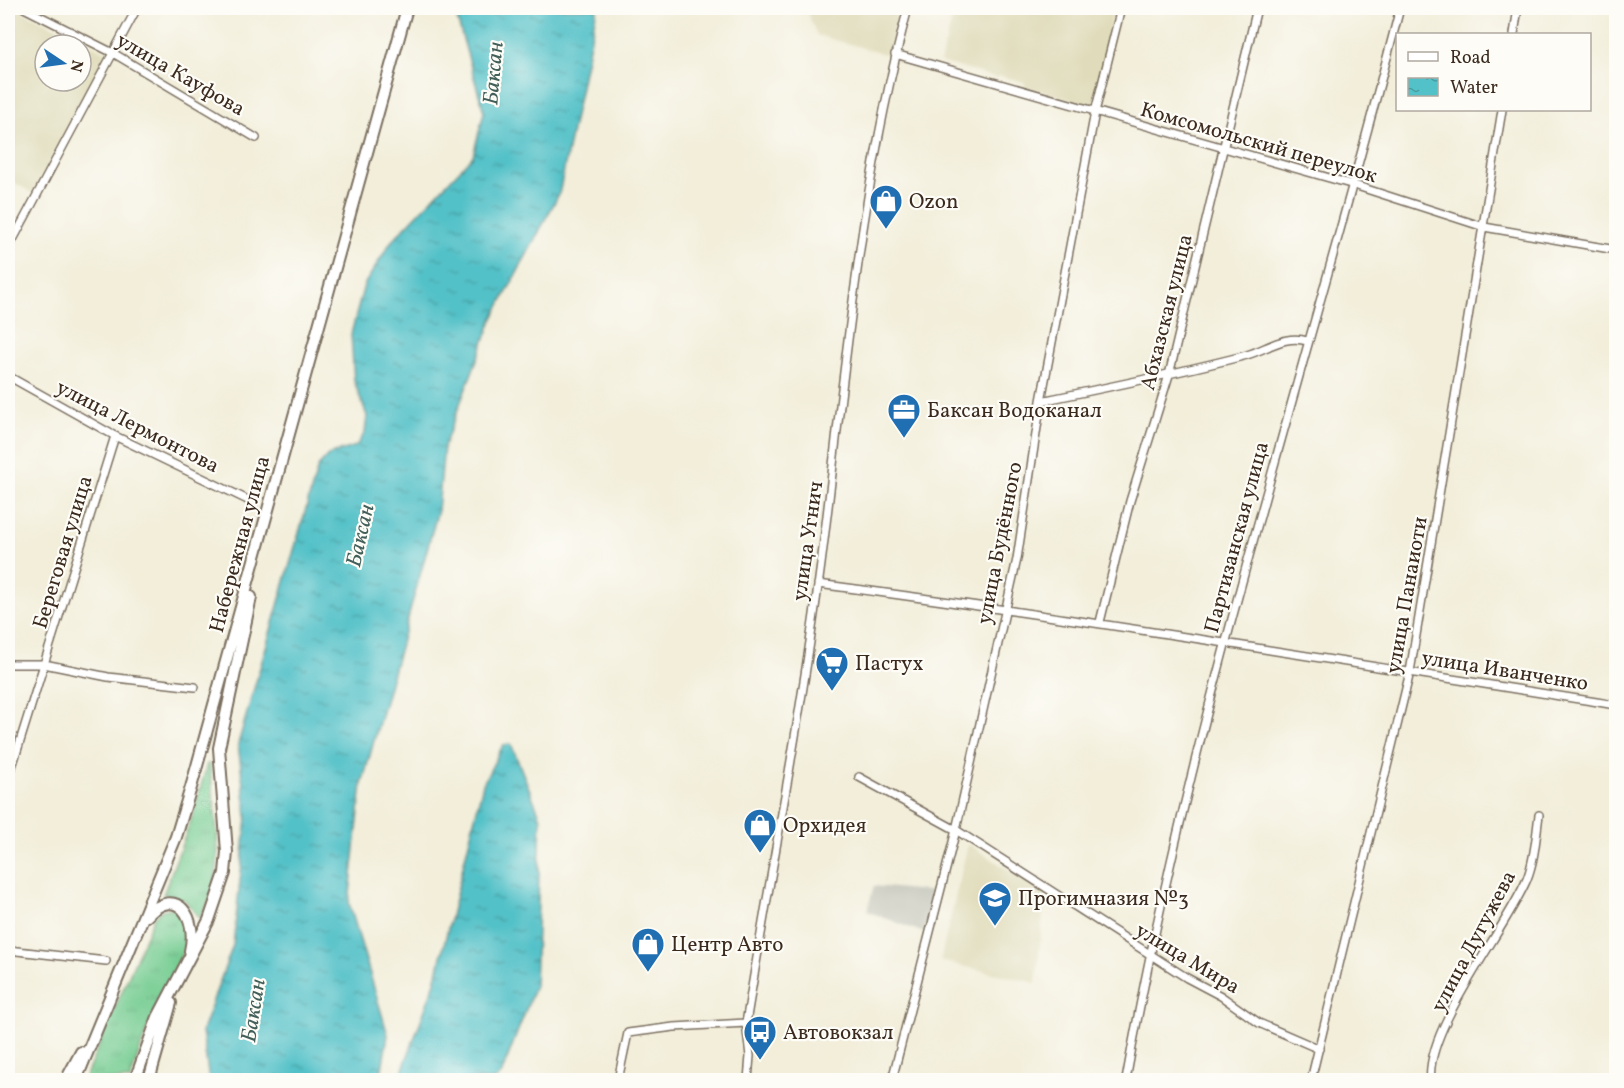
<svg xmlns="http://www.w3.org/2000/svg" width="1624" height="1088" font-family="Vollkorn,serif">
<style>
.built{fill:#e0dcbb;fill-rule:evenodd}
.industrial{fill:#c4c5b9}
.grass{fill:url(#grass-tufts);stroke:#587b58;stroke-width:1.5}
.water{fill:url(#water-ripples);stroke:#477673;stroke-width:1.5}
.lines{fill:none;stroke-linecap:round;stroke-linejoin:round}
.minor-casing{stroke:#7b6f60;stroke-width:10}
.primary-casing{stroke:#7b6f60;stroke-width:14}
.minor{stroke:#fff;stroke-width:7}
.primary{stroke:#fff;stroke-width:10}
.labels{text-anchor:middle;stroke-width:4.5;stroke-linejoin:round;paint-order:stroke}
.street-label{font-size:21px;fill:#3b2a1e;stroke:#fdfcf7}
.poi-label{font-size:21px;fill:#3b2a1e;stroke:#fdfcf7;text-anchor:start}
.water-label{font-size:22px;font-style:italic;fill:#435f5a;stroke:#fdfcf7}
</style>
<defs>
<pattern id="grass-tufts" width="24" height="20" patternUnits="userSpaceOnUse" patternTransform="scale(1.5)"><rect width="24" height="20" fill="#74cc91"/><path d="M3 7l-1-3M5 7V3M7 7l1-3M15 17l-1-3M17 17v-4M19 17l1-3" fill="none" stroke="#65af7d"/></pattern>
<pattern id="water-ripples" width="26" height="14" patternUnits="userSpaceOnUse" patternTransform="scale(1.5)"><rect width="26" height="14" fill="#53c1c8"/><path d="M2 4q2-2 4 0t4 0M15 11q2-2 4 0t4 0" fill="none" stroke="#469da2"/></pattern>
</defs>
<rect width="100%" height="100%" fill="#fdfcf7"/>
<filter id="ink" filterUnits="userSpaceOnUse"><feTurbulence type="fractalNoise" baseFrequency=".0167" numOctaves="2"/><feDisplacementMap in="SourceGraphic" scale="12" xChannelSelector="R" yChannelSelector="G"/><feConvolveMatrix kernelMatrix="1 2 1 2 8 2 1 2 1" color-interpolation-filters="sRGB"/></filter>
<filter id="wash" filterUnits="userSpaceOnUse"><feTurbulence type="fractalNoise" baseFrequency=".008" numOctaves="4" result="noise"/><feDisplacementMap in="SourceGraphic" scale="24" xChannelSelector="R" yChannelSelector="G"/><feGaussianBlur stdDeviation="1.35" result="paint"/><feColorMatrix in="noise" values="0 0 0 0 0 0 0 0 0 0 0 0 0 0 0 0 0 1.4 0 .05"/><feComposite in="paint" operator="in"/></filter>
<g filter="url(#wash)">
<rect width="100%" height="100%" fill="#f2eeda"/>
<path class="built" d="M8 8H15L107 53 34 194 8 179ZM45 45H81V81H45Z
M805 8H901L888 55 817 35Z
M955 8H1114L1106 42 1108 50 1094 106 1025 87 1024 82 1000 76 997 78 940 62Z
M968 844 1045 893 1036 983 940 961Z"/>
<path class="industrial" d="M874 886 937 892 924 933 867 911Z"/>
<path class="grass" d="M207 764H210C213 814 231 873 199 918L185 900 163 895 193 815Z
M173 908 182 913 189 921 188 940 146 1032 130 1080H84L154 917 162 910Z"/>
<path class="water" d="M454 8H597L559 194 492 320 444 446 438 510 362 784 349 903 388 1035 380 1080H209L202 1031 233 945 247 817 238 744 318 467 329 455 356 446 365 433 367 416 354 381 351 334 364 285 391 242 473 156 484 112Z
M511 744 541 818 535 986 501 1075 495 1080H399L435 982 483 784 503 745Z"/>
</g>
<g filter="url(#ink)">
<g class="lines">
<g class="minor-casing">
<path id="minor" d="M24 8 113 53 256 138
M1514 34 1518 8
M895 54 1354 185 1484 227 1616 250
M8 249 137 8
M8 376 115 436 254 503
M1041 401C1110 387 1179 373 1247 355 1267 349 1286 334 1307 341
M818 584C1085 619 1351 663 1616 705
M1100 622 1130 501 1169 375 1257 8
M8 664H44L108 677 195 687
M859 777 956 830 1187 978 1221 996 1259 1023 1319 1049
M8 780 115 436
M8 950 106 961
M618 1080 628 1033 674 1027 746 1023
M748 1080 750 1056 746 1023C771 870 801 717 821 564 845 377 859 189 908 8
M892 1080 956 830 1017 559 1041 401 1095 112 1121 8
M1126 1080C1191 716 1308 365 1400 8
M1311 1080 1410 672 1502 110
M1431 1080C1424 1030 1507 928 1527 879 1535 859 1536 836 1539 815"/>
</g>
<g class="primary-casing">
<path id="primary" d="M147 916C177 884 198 918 190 951
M66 1080 81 1052
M76 1080 176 837 192 784 407 8
M135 1080 158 1017 209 920 225 873 227 852 219 748 251 597
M149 1080 171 1003"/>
</g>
<use href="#minor" class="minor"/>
<use href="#primary" class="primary"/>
</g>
</g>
<defs>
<g id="shop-pin" transform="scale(1.725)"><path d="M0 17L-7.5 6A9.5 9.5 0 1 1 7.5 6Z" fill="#1f6fb2" stroke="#fdfcf7"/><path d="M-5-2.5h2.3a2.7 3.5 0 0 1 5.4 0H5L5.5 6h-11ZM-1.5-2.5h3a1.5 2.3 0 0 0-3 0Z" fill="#fff"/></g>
<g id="office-pin" transform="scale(1.725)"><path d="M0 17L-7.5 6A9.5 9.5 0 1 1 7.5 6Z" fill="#1f6fb2" stroke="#fdfcf7"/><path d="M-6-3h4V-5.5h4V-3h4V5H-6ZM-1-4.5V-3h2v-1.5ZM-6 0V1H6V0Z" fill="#fff"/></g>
<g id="supermarket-pin" transform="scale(1.725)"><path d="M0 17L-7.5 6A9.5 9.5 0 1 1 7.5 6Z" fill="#1f6fb2" stroke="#fdfcf7"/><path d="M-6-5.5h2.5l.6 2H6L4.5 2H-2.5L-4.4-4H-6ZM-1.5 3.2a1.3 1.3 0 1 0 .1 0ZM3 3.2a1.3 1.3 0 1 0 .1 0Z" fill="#fff"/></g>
<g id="school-pin" transform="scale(1.725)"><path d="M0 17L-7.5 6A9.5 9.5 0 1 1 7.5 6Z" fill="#1f6fb2" stroke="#fdfcf7"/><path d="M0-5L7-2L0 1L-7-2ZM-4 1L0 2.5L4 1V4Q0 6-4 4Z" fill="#fff"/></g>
<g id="bus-pin" transform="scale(1.725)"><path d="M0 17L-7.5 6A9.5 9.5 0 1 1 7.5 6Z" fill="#1f6fb2" stroke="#fdfcf7"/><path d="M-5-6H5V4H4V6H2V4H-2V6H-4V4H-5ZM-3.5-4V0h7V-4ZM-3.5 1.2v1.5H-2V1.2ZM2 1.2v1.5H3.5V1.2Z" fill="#fff"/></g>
</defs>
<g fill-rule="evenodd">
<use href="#shop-pin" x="886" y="201"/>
<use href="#office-pin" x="904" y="410"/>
<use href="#supermarket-pin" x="832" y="663"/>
<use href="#shop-pin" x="760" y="825"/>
<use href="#school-pin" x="995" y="898"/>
<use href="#shop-pin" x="648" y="944"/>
<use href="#bus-pin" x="760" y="1032"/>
</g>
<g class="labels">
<g class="street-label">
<text transform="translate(181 74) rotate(30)" y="7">улица Кауфова</text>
<text transform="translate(1259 142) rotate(16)" y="7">Комсомольский переулок</text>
<text transform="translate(1166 312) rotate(-76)" y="7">Абхазская улица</text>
<text transform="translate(138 426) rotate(27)" y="7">улица Лермонтова</text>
<text transform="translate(1236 537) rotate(-75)" y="7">Партизанская улица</text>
<text transform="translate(807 541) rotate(-82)" y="7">улица Угнич</text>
<text transform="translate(999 543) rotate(-79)" y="7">улица Будённого</text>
<text transform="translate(239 544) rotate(-75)" y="7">Набережная улица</text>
<text transform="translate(62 552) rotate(-73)" y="7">Береговая улица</text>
<text transform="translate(1406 595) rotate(-80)" y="7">улица Панаиоти</text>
<text transform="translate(1505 670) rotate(9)" y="7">улица Иванченко</text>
<text transform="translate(1473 941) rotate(-62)" y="7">улица Дугужева</text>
<text transform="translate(1188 958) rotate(31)" y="7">улица Мира</text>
</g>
<g class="poi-label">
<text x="909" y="208">Ozon</text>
<text x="927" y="417">Баксан Водоканал</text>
<text x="855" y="670">Пастух</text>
<text x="783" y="832">Орхидея</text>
<text x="1018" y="905">Прогимназия №3</text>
<text x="671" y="951">Центр Авто</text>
<text x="783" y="1039">Автовокзал</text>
</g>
<g class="water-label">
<text transform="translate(492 73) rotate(-85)" y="8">Баксан</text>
<text transform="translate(359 535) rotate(-77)" y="8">Баксан</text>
<text transform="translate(252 1010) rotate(-81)" y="8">Баксан</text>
</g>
</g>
<rect width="1624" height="1088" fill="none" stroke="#fdfcf7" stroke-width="30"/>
<rect x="1396" y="33" width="195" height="78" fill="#fdfcf7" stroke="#afa8a0" stroke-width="1.5"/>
<rect x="1408" y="52" width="30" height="9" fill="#ffffff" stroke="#afa8a0" stroke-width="1.5"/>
<text x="1450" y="63" font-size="18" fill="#3b2a1e">Road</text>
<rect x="1408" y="78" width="30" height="18" fill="url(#water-ripples)" stroke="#afa8a0" stroke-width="1.5"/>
<text x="1450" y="93" font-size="18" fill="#3b2a1e">Water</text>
<g transform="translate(63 63) rotate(103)"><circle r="28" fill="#fdfcf7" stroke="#afa8a0" stroke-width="1.5"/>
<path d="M0-4.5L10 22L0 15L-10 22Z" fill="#1f6fb2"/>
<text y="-9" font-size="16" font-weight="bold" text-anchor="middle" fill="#3b2a1e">N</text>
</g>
</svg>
